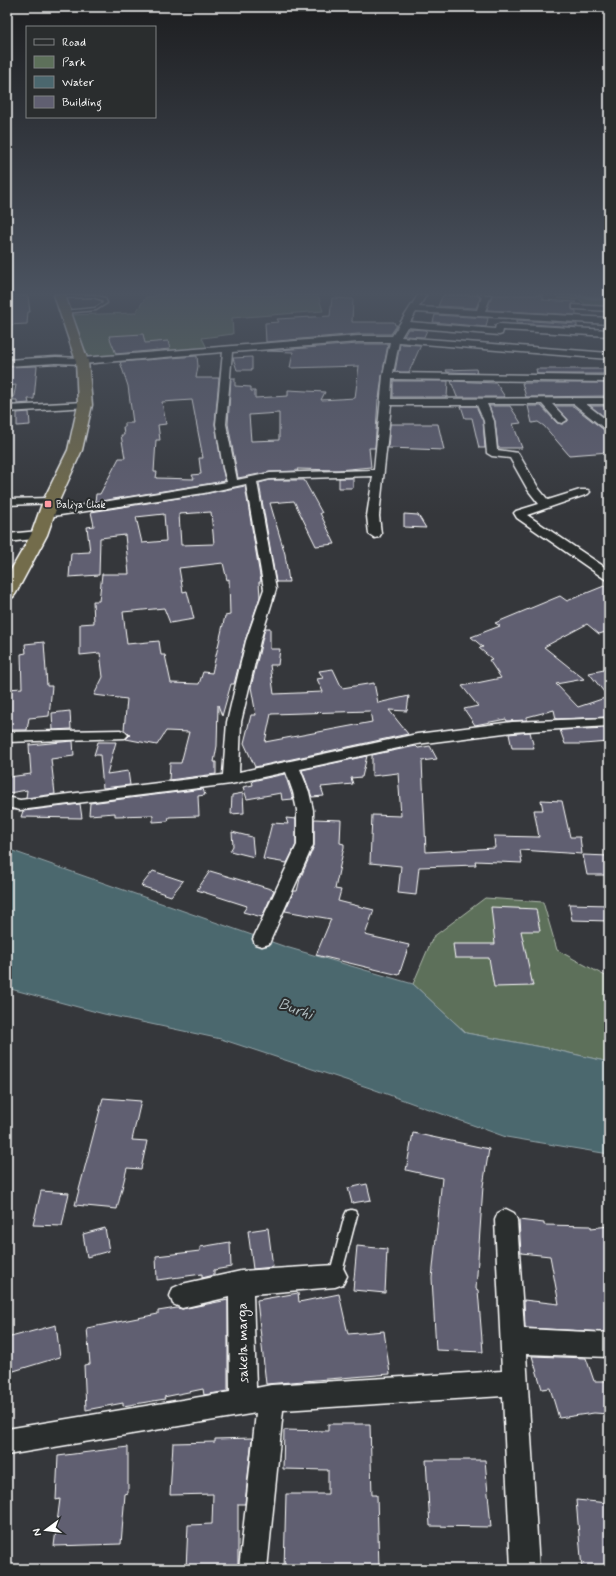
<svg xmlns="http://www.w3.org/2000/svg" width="616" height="1576" font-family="Mynerve,sans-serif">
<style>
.green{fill:#5d705a;stroke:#aeb8ac}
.water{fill:#4b676e;stroke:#93a4a8}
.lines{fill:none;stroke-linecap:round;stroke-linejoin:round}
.stream{stroke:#93a4a8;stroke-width:3}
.building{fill:#605f71;stroke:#fff;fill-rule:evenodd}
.lane-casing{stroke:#fff;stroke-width:3}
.street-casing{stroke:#fff;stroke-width:3}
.highway-casing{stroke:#fff;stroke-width:3}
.lane{fill:#2a2d2e;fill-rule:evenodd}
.street{fill:#2a2d2e;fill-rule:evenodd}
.highway{fill:#736c4b;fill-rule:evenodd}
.poi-dot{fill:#ff9aa2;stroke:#2a2d2e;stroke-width:1.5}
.labels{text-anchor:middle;stroke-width:4;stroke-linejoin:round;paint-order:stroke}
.far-poi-label{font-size:10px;fill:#fff;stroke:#2a2d2e;text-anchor:start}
.near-street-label{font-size:14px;fill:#fff;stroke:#2a2d2e}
.near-water-label{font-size:16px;font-style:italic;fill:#aebbbe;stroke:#2a2d2e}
</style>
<rect width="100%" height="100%" fill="#35373b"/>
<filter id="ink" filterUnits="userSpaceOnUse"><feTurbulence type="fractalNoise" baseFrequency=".025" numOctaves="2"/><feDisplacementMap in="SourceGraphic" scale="8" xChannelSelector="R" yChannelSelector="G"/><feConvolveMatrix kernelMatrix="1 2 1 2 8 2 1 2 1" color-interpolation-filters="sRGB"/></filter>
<g filter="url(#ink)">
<path class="green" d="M155 295H318L323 311 232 318 233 334 202 338 209 352 82 361 66 315 135 313 146 297 155 296Z
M556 295H609V308L587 306 580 300 558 298Z
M485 898 543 902 557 950 609 978V1062L547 1048 466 1033 413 984 433 937Z"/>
<path class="water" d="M7 849 286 947 413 984 466 1033 547 1048 609 1062V1154L506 1137 370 1088 221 1039 104 1014 7 988Z"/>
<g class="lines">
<path class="stream" d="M570 295 609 300"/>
</g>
<path class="building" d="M7 295 28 296 30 312H28L27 324 7 325Z
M443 295H477L480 298 476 308 438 306Z
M492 295H543V300L576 302 572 304V309L576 311V315L487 310Z
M332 298 353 299 352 322H394L395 325H397L391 334H358L266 342 265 323 279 322 277 319 330 316Z
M435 315 488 318 486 327 433 322Z
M517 320 577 324V327L516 323Z
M408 329 427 330 424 337 404 336Z
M143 334 145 343 168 341 170 349 116 354 109 336Z
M358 344H388L382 376 379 399H378L375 448H369L371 467 338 470 297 469 298 471 270 472 238 478 228 424 231 378H235V386L251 387V391H255V398L288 396V390L325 392 321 400 355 398 359 366 290 368 293 352 266 351ZM279 413V440L251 441 249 415Z
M400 344 421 345 409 372H395Z
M197 356 198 366 196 378H219L215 424 225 481 95 502 96 494H100L119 458H125L121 435H124L123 427H125V423H133L128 386 120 362ZM192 400 203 458H199L201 474 192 475 194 479 156 478 157 472H154L156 440H160L158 425 166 424 162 402Z
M252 357V370H237L233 358Z
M37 366 34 399H28L29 403 17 404V400H13L16 385 8 386 7 367Z
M476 369 477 373 447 372 446 370Z
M536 369H609V374H537Z
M393 381H448L447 397H393Z
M451 381 496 383 505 397H457Z
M522 383H609V396L526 397Z
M461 406H476L483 421 485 448H479L472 418H465Z
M489 406H510L521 423 513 424 522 448H498L495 421Z
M528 406H541L557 423 562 424 568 421V419L555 406H573L604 430 609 431V452L569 455 544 426 538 422 532 423Z
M590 406H609V420Z
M29 412 30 425 17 426V413Z
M390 424H438L444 450 388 448Z
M339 478H353V488H339Z
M270 480H304L322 513H320L335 544 316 546 294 501 270 503 285 554 289 582H276L259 483Z
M245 486 261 582H259L260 597 245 641 234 684H231L222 716 218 705 217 746 214 762H216V774L169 780 170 763H181L189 732 166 731 157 745 126 739 130 735 124 730 127 699 94 695 103 677 100 653 80 655V624L94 623 93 601H99L102 574H129L125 535 100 538 99 575 69 577 71 553 90 552 87 527 94 526 91 512 204 494ZM211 512 214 544 181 545 179 514ZM164 514 166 541 142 543 136 517ZM223 563 227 580 229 579 230 615 225 616 212 673 203 672 199 684 171 683 165 655H161L159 641 127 644 123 612 164 608 170 623 194 619 187 591 183 592 179 568Z
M404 514 418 515 426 528 404 527Z
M609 584V631L599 634 587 624 544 647 584 679 556 684 578 707 608 697 589 673 609 669V717L556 719 554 710 527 717V720L507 721 506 719 475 725 464 709 478 706 462 686 501 678 489 660 492 659 479 648 483 647 471 637 500 626 495 623 560 596 567 601Z
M265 628H270V649H280L278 665H270L274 694 323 692 317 679 323 678 319 671 333 669 342 688 374 683 378 703 409 696 407 711 389 710 408 734 255 767 244 743 251 715H256L251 687ZM370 711 372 722 265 742 271 714Z
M44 642 47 686H52L49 716 29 718 27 730H7V689L22 688 21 654 26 653 25 644Z
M70 711 71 729 53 730 52 713Z
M609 728V742L583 744H565L560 730Z
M530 732 534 748H512L509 734Z
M73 741 74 756 51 759 55 794 26 798 27 790 9 793V777L31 774 29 745Z
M98 742H116L107 774 128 771 130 785 103 788 100 755H94Z
M416 746 418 748 430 746 437 759 422 761 426 852 495 848 494 836 539 837 534 810H543L541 800 562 801 570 837H580L582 854 520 850 522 863 475 861 476 865 419 867 416 895 398 893 401 866 370 863 372 815 401 816 398 773 372 776V755Z
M367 756 362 777 351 778 353 784 321 787 324 796 312 797 302 770Z
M285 774 293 799 282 800 281 793 247 799 243 787 253 785 252 781Z
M203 789 205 795 198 796 199 816 169 817 168 821 153 822V815L115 816V813L89 815 90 803Z
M243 793 244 813 231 814 232 795Z
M80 804 82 818 21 817 23 811Z
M286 818 296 819V845L287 863 263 859 272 823 288 824Z
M314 819 341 820 340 843 344 844V847L335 889 341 890 338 901 374 910 365 935 409 945 399 975 316 955 331 919 285 911 294 891H297L300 879 314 846Z
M232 832 252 837 254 857 230 851 233 846Z
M583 855 609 856V875H587Z
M153 871 183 881 171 896 141 886Z
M210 871 274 890 262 917 243 912 247 906 197 890Z
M569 904 609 905V921L572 920Z
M491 907 536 909 540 931H521L533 986 494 987 489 958H455L453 944H495Z
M103 1098 141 1101 132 1140 147 1141 141 1169 127 1168 117 1209 75 1205Z
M413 1133 489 1149 483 1186 476 1289 478 1290 483 1352 436 1350 432 1278 442 1178 406 1170Z
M367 1184 371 1200 352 1203 348 1188Z
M41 1191 69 1193 62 1226 33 1225Z
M519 1220 544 1223V1225L591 1226V1228L609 1226V1332L525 1328 524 1300 559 1304 550 1256 521 1253Z
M105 1228 109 1251 87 1257 83 1234Z
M268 1228 273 1267 253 1269 248 1231Z
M230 1242 231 1267 214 1270V1275L202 1278V1274L157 1280 156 1256 200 1251V1247Z
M357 1246 387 1249 385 1293 353 1290Z
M298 1293 299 1302 339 1294 348 1334 384 1331 390 1374 266 1384 257 1300Z
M228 1300V1391L204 1395 203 1389 164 1397 165 1399 123 1406V1403L86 1410 84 1365 90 1364 87 1328 158 1314V1311L177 1308 182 1309Z
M56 1325 60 1357 7 1373V1338Z
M532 1356 586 1358 594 1381H609V1414L594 1413 559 1418 550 1388 542 1389Z
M328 1424H370L372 1495H377L379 1569H284L286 1494H328V1470L283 1469 284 1430 328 1431Z
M252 1438 245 1504H238V1569H186L188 1525 212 1524 213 1494 170 1495 173 1443 215 1442V1439Z
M128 1447V1493L125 1494 121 1544 54 1546 60 1499 56 1500 58 1456Z
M426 1460H485L491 1527 430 1526Z
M576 1500 609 1503V1569H582Z"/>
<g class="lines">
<g class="lane-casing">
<path id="lane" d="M93 295 105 298 107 303 96 310 65 313H64V311L95 308 103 303 102 300 93 297 60 298 58 297 60 296Z
M351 1210 355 1211 357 1215 341 1276 339 1280 335 1282 331 1280 329 1276 345 1215 347 1211Z"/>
</g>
<g class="street-casing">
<path id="street" d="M418 295H426L419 307 477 310 482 297 478 295H491L485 311 609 318V324L416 312 410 322 495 329 496 325 499 324 609 330V336L503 330 502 334 499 335 407 327 401 337 609 353V359L399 342 393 373 609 376V382L392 379 391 399 609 398V404H586L609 422V430L605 429 574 404H552L567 420 562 423 558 422 542 404H487L494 421 497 450 518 453 539 489 548 500 580 490H588L590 492 588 494 527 515 609 570V580L605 579 517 518 514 513 516 511 539 504 528 490 510 458 492 456 487 453 484 421 477 405H391L379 516 381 534 379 537 375 538 369 534 367 516 373 476 270 479 257 482 276 589 260 641 241 722 239 772 417 734 512 722 609 718V726L512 732 417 744 300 769 309 792 313 810V845L271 939 269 944 262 946 255 944 253 939 297 845V810L293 792 286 772 231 784 20 810 7 807V797L20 800 223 775 227 722 246 641 264 589 246 484 204 493 47 517 41 514 47 511 227 482 223 468 216 424 223 352 82 364 56 363 7 366V360L56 357 82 358 358 336H392ZM358 342H390L383 376 374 470 270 473 237 480 226 424 232 352Z
M573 305 609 307V311L576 309H573Z
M85 402 90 405 88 407 7 412V406Z
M51 498 55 499 57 501 55 503 7 505V499Z
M39 531 45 535 43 538 7 542V534Z
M120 730 125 732 128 735 125 738 7 742V732Z
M506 1209 514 1213 517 1220 524 1329 609 1333V1357L526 1354 539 1569H511L503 1396 283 1410 267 1569H239L256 1413 7 1455V1429L230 1392 229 1297 182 1308 173 1304 170 1296 173 1288 182 1284 241 1271 335 1265 343 1268 347 1276 343 1284 335 1287 253 1294 256 1388 271 1385 502 1371 495 1220 498 1213Z"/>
</g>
<g class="highway-casing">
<path id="highway" d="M54 295H65L88 361 92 405 82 450 59 501 47 535 16 593 13 597 7 598V577L31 535 43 501 68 450 78 405 76 361Z"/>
</g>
<use href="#lane" class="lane"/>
<use href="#street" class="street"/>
<use href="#highway" class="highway"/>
</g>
</g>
<linearGradient id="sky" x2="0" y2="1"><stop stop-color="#1d1e20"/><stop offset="0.57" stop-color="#4b5360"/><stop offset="1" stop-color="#4b5360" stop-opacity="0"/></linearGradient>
<rect width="616" height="515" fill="url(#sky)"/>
<rect class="poi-dot" x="44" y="500" width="8" height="8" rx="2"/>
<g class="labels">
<g class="far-poi-label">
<text x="56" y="508">Baliya Chok</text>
</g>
<g class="near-street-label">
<text transform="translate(242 1343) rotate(-91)" y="5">sakela marga</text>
</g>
<g class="near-water-label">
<text transform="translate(296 1008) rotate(20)" y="6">Burhi</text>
</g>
</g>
<rect width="616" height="1576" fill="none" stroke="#2a2d2e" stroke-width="24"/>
<rect x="12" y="12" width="592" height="1552" fill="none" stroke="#fff" stroke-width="1.5" filter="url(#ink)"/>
<rect x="26" y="26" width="130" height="92" fill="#2a2d2e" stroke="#7f8182"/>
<rect x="34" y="39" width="20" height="6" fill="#2a2d2e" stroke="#7f8182"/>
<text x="62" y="46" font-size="12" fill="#ffffff">Road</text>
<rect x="34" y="56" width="20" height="12" fill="#5d705a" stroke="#7f8182"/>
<text x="62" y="66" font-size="12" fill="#ffffff">Park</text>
<rect x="34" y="76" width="20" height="12" fill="#4b676e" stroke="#7f8182"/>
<text x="62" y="86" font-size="12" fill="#ffffff">Water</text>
<rect x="34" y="96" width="20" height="12" fill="#605f71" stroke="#7f8182"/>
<text x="62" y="106" font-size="12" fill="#ffffff">Building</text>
<g transform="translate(46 1530) rotate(255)" stroke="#2a2d2e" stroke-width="3" paint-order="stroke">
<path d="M0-3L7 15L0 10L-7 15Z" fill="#ffffff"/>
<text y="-6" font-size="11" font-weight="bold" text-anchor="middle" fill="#ffffff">N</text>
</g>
</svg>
